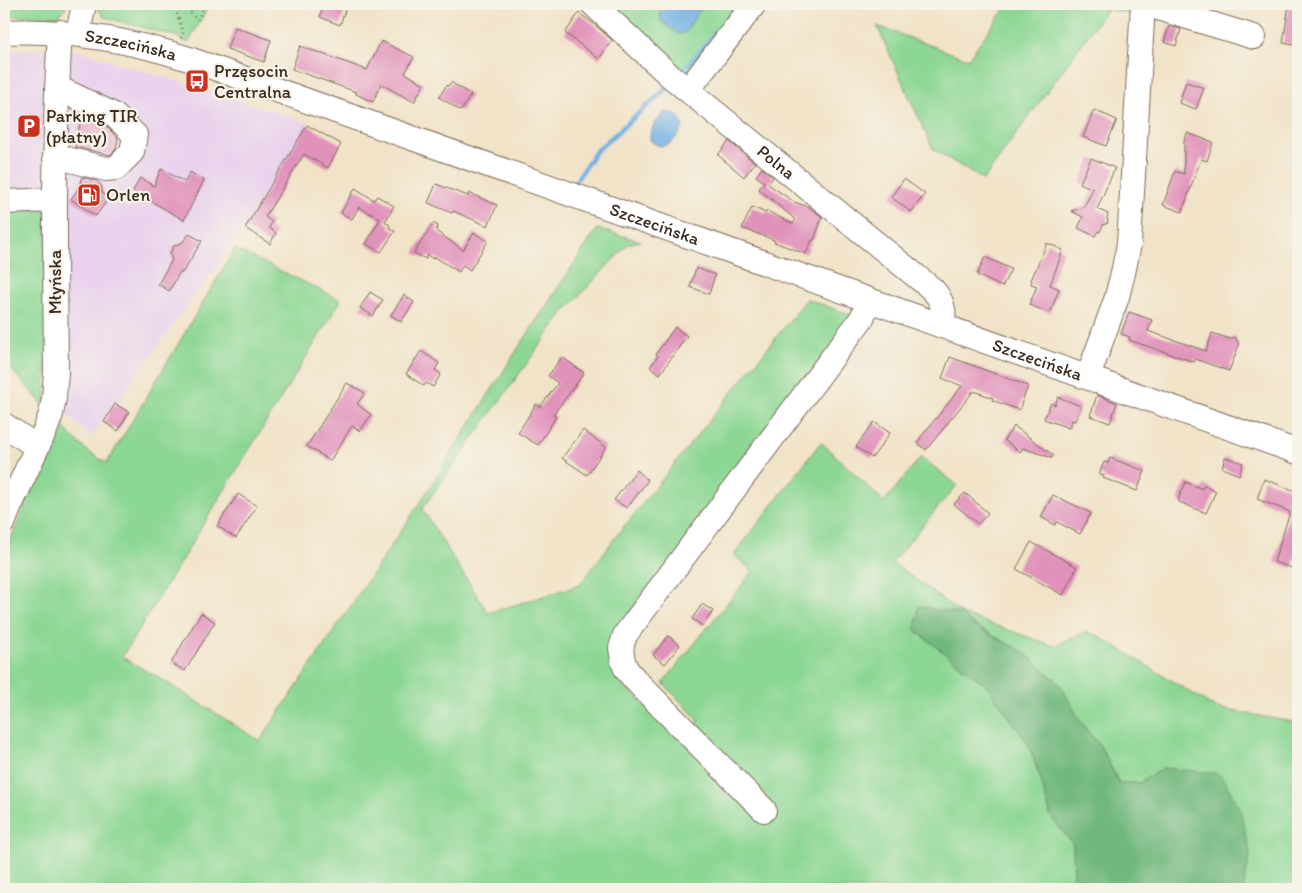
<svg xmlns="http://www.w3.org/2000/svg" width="1302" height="893" font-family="Itim,sans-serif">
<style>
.built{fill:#e9d2ed}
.green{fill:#8cd794;stroke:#648059}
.forest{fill:#71b87e;stroke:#56714e}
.water{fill:#71b1e4;stroke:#566e81}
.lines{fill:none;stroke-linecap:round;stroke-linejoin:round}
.stream{stroke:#71b1e4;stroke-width:4.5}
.building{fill:#e192bb}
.minor-casing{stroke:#7b6b5a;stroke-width:26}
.path{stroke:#7b6b5a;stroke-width:2.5;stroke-dasharray:1 4;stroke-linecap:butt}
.minor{stroke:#fff;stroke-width:24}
.labels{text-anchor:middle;stroke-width:4.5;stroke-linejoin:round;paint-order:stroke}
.street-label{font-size:18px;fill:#3b2a1e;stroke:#f7f3e8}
.poi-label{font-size:18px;fill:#3b2a1e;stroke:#f7f3e8;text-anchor:start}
</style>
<rect width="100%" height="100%" fill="#f7f3e8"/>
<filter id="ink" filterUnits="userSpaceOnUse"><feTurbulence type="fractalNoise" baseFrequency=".02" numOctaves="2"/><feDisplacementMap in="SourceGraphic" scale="10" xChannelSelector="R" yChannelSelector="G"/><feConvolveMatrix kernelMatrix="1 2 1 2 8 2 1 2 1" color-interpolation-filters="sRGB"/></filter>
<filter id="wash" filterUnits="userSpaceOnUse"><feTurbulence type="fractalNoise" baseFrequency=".0096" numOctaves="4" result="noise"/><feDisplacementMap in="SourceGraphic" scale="20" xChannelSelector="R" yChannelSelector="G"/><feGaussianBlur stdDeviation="1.12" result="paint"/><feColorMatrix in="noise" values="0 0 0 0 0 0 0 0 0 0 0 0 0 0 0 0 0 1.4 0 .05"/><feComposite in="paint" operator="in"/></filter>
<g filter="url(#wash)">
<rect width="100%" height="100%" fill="#f1e3c8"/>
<path class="built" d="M30 50H77L309 123 236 239 91 437 59 407 4 196V51Z"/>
<path class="green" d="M4 4H69L57 17 4 16Z
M95 4H210L188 43 178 37 104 17Z
M610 4H747L687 79Z
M1008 4H1139L1138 15 1107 9 983 180 933 149 877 26 968 59Z
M46 209V408L4 361V212Z
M597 229 641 241 628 244 563 313 422 509 488 613 580 585 611 543 807 299 857 317 618 636 609 661 620 682 682 736 699 721 663 683 753 571 734 555 821 442 884 502 921 457 957 485 892 562 962 614 1054 646 1086 632 1097 635 1216 708 1298 723V889H1243L1250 854 1163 768 1139 783H1119L1100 746 1080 721 1059 683 1023 652 971 623 962 614 915 630 987 686 1028 743 1041 780 1051 817 1073 844 1074 873 1067 889H4V555L60 423C75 441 86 452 107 463L235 249 341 300 122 657 161 679 260 741 418 506 519 347Z"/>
<path class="forest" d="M919 606 962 614 971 624 1023 652 1059 683 1080 721 1100 746 1119 783H1139L1163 768 1215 773 1222 777 1240 808 1250 854 1243 889H1067L1074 873 1073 844 1051 817 1041 780 1028 743 987 686 915 630Z"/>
<path class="water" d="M663 4H706L697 14 685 33 679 34 661 21 660 11Z
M665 112C676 113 680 116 683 127 679 136 669 149 657 145 655 144 652 142 650 140 650 127 656 121 665 112Z"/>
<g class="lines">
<path class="stream" d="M681 75 687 66 739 5
M575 182 596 151 656 98 669 86"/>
</g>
<g id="blocks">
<path class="building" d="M324 4H347L340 25 320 17Z
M1289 4H1298V46L1283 43Z
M579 13 595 25 612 40 599 59 565 33Z
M1169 26 1181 29 1176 46 1164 42Z
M235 27 271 40 264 62 227 49Z
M381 41 414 57 405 73 424 84 414 102 381 84 373 102 356 94V92L292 69 300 46 367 70Z
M451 82 471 95 461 111 439 97 446 86 449 85Z
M1186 82 1204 88 1196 109 1179 103Z
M1094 110 1117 120 1106 146 1083 137Z
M81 119 99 123 106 126 118 138 116 149 110 155 75 147Z
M307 125 341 144 328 168 304 154 265 217 272 222 269 228 276 233 270 244 245 228Z
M1187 133 1213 142 1207 161 1201 159 1182 212 1163 205 1175 171 1184 174V141Z
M729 141 755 163 744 177 718 155Z
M1091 158 1115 168 1097 209 1108 214 1107 218 1108 223 1103 225 1100 232 1098 231 1095 236 1078 228 1083 217 1071 211 1084 207 1093 189 1080 183Z
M762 168 773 177 768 184 794 202 809 207 822 217 814 240H812L806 254 774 242V240L742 228 752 207 766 213 767 211 793 224 796 220 759 189 764 182 756 176Z
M161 169 185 182 190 172 204 180 184 220 133 191 140 178 154 186Z
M82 177 97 181 100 184 102 188V193L109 198 96 216 71 199 78 189Z
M904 179 925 194 911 212 891 197Z
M436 184 468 196 469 193 497 205 488 226 453 211 452 213 428 203Z
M355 188 374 200 377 196 394 206 385 222 390 225 389 228 395 231 381 252 366 244 380 219 359 207 352 219 341 213Z
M433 223 438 226 436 231 463 250 474 233 488 241 470 270 463 265 459 272 435 257 433 259 427 255 426 259 414 253Z
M189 234 202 241 182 273 180 272 169 291 158 284 172 260 170 253 174 246 183 242Z
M1047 243 1063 250 1050 285 1059 289 1050 313 1029 305 1037 286 1031 284 1032 281 1031 280Z
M985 257 1011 269 1002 287 977 275Z
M696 268 715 275 709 294 690 287Z
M370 292 383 300 373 316 360 308Z
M404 295 414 302 401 322 391 315Z
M1129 312 1152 320 1148 331 1206 351 1212 333 1230 339 1235 337 1239 345 1229 371 1195 359 1194 362 1129 340 1130 337 1121 334Z
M675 327 687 336 660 374 650 367 658 356 656 354Z
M421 351 439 363 435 370 441 374 433 387 426 383 424 386 406 374Z
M562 357 584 373 553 415 556 417 538 445 518 433 536 404 540 407 558 383 548 376Z
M950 357 1028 386 1019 410 992 400 993 398 974 391 973 393 971 392 972 393 926 450 917 443 920 439V438L962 386 942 378Z
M347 383 365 393 357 404 371 415 360 431 352 426 330 461 307 446Z
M1097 395 1117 403 1110 423 1090 416Z
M1058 397 1081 406 1075 421 1072 420 1069 428 1044 419 1051 403 1055 405Z
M115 404 129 412 118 431 104 422Z
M874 422 890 433 872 458 856 447Z
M1014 426 1053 455 1052 458 1023 448 1020 452 1004 440Z
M583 430 606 447 587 475 562 458Z
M1225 457 1243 463 1239 475 1222 468Z
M1110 458 1145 471 1137 491 1103 478 1104 476 1099 474 1104 462 1108 463Z
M637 470 648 480 627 508 614 500Z
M1264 479 1298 492V550L1292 568 1274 562 1290 512 1257 499Z
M1186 482 1202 489 1204 485 1216 491 1206 513 1179 502V497Z
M965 493 988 513 978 524 954 504Z
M238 494 257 506 236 538 217 526Z
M1053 495 1091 513 1080 534 1057 522 1055 525 1041 517Z
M1031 542 1077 567 1063 595 1016 569Z
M702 604 713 611 703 626 692 619Z
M201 613 215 622 185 671 171 663Z
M668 636 680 645 665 664 653 655Z"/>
</g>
</g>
<g filter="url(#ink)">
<use href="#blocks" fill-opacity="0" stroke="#7b6b5a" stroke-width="1"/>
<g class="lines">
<g class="minor-casing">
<g id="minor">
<path id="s1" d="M593 4 669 75 932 289C942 299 946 312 942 326"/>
<path d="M1145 4 1254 37"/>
<path id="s2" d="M4 32C68 29 129 40 189 59L1298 452"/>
<path d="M78 34 84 4"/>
<path d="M688 90 754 4"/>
<path d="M55 156 106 169 116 168 132 152 135 135 114 115 75 96 57 88"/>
<path d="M4 202 55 200"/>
<path d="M1088 377 1117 297 1123 273 1129 244 1143 4"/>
<path d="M4 425 37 447"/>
<path d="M4 521 9 508 46 428 51 414 54 398 56 372C55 259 53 146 60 32"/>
<path d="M764 810 637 682 626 669 623 661 621 648 625 635 862 318 869 300"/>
</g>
</g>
<path class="path" d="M174 4 183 33 181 38
M186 4 189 11 197 20 206 4"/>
<use href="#minor" class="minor"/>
</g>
</g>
<defs>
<g id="bus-square" transform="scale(1.25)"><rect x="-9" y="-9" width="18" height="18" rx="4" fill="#c8321e" stroke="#f7f3e8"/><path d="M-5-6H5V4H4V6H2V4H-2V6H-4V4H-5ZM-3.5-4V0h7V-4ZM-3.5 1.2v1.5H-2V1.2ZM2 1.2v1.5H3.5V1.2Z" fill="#fff"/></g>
<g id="parking-square" transform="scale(1.25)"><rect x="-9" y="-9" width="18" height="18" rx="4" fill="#c8321e" stroke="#f7f3e8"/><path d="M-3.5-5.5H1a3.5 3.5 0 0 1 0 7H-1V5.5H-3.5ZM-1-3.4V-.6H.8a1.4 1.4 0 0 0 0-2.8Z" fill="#fff"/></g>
<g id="fuel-square" transform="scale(1.25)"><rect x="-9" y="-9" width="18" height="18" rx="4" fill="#c8321e" stroke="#f7f3e8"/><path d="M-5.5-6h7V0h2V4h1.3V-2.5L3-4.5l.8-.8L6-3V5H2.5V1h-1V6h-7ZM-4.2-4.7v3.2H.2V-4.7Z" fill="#fff"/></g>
</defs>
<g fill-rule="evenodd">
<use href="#bus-square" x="197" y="81"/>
<use href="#parking-square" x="29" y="126"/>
<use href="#fuel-square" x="89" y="195"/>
</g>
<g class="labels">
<g class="street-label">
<text dy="6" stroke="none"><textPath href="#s2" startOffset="128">Szczecińska</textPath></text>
<text dy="6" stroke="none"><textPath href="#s1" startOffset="242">Polna</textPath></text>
<text dy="6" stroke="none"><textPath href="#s2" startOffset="682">Szczecińska</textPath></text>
<text transform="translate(55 282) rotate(-90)" y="6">Młyńska</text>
<text dy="6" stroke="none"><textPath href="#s2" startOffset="1088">Szczecińska</textPath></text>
</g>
<g class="poi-label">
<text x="214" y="77">Przęsocin<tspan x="214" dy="21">Centralna</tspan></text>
<text x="46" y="122">Parking TIR<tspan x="46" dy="21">(płatny)</tspan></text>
<text x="106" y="201">Orlen</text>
</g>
</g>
<rect width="1302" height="893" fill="none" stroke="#f7f3e8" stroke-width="20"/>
</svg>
